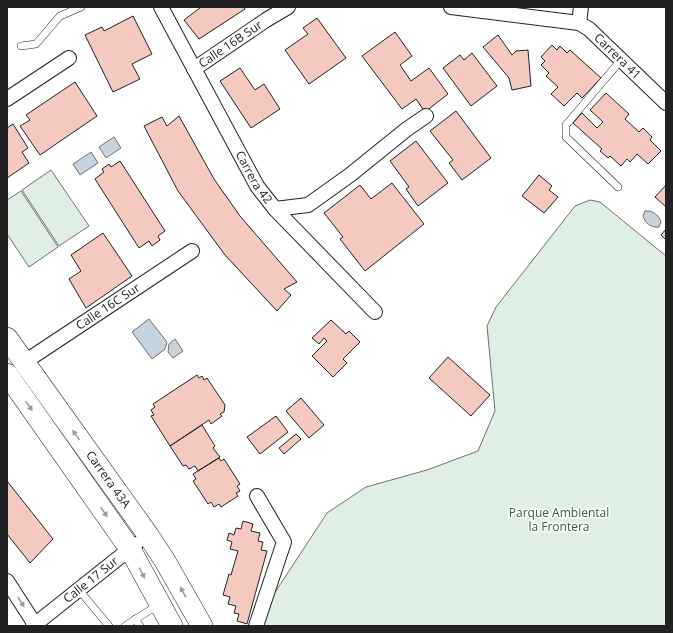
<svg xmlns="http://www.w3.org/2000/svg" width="673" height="633" font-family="'Open Sans',sans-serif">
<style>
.green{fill:#e0efe3;stroke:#6f6f6f}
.water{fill:#c7d3dd;stroke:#6f6f6f}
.building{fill:#f3c9c0;stroke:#222}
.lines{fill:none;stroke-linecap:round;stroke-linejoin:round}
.service-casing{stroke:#222;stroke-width:8}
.minor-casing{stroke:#222;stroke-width:16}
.primary-casing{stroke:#222;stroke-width:22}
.service{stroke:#fff;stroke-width:7}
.minor{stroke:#fff;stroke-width:14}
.primary{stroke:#fff;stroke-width:21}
.oneway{fill:#9c9c9c}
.labels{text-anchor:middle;stroke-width:3;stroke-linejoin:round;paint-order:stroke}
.street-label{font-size:12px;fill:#222;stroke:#fff}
.park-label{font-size:12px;fill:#2f5e38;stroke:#fff}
</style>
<rect width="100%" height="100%" fill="#fff"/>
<path class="green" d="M51 170 89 226 59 246 22 190Z
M21 191 58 247 29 267 7 234V200Z
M590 200 600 202 666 256V626H253L327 513 366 487 427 470 478 451 495 411 487 326 496 307 575 206Z"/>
<path class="water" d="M114 137 121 148 106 158 99 147Z
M91 152 98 163 80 175 73 164Z
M645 211C652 210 659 215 661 222L659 227C651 228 645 223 643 216Z
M149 319 167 342 165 349 152 359 132 332Z
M175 339 183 351 173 358 168 352 169 344Z"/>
<path class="building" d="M201 7H244L245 9 199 39 184 20Z
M133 16 152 54 132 64 140 79 113 92 85 35 102 27 104 31Z
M317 18 346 58 309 84 285 50 308 34 303 28Z
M395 32 412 56 400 65 411 81 429 68 448 94 425 112 416 99 402 109 362 56Z
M498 35 512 55 516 51 528 50 531 86 512 90 509 78 483 47Z
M552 45 557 50 560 46 567 53 570 50 601 78 582 98 577 93 564 106 551 94 558 87 546 76 549 73 541 65 545 61 541 57Z
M472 53 497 86 471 106 443 68 460 55 464 60Z
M240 68 255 90 264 84 280 109 251 128 220 81Z
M75 82 97 116 40 155 20 126 30 120 26 115Z
M606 93 629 114 625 119 639 132 643 128 652 137 650 140 661 151 648 164 637 154 630 162 627 159 621 166 610 156 608 158 600 151 602 149 573 123 582 113 597 128 603 122 590 110Z
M456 111 491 158 462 180 449 163 453 160 430 131Z
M179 116 214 179 240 216 297 282 284 289 291 295 277 311 225 255 178 191 144 126 162 117 167 126Z
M13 124 28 148 22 152 29 163 7 178V128Z
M416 141 448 183 418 206 406 189 409 187 390 161Z
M120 161 165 231 158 236 160 240 152 246 149 241 139 248 95 179 104 172 102 169 109 164 111 167Z
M539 175 552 186 549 190 558 197 544 213 522 196Z
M392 183 424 224 365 271 340 239 343 237 324 213 360 185 371 199Z
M666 185V207L655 197Z
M666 229V240L661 235Z
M103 233 132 276 86 308 69 279 81 271 71 255Z
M331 320 346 334 349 331 360 342 343 359 347 363 333 377 312 356 327 341 324 338 319 344 312 338Z
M448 357 490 395 471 416 429 378Z
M197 375 199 378 202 376 204 380 207 378 225 405 224 412 220 414 222 416 211 424 209 420 170 446 151 416 154 415 151 410 155 407 153 404Z
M301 398 324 425 309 438 286 411Z
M276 416 288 432 260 454 247 437Z
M202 425 215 446 213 448 220 457 198 471 195 466 189 469 186 465 183 466 170 446Z
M296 434 301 439 284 454 279 448Z
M219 458 221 461 224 459 240 484 237 486 240 491 236 493 238 496 221 507 219 504 214 507 211 502 208 504 193 481 196 479 193 474Z
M7 481 53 539 30 563 7 534Z
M243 521 253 524 251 531 260 533 258 541 263 542 261 550 267 551 247 624 237 621 239 614 234 613 236 606 228 604 230 597 223 595 229 574 231 575 238 551 230 549 232 542 227 540 229 533 234 535 236 528 241 529Z"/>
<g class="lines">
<g class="service-casing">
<path id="service" d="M21 46 36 44 60 16 81 7
M618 187 566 137V125L621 60
M79 590 109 626
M135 619 140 626
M125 626 158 605"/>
</g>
<g class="minor-casing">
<g id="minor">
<path id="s1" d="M161 7 257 186 275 209 308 205 350 175 407 129 426 116"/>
<path id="s2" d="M451 7 579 23 589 29 666 103"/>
<path d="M579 23 581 7"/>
<path id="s3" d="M194 69 266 20 288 7"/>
<path d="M7 99 69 58"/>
<path d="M275 209 375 312"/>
<path id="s4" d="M23 363 192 251"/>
<path d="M7 581 36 626"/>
<path id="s5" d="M33 626 136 544"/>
<path d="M256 626 284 542 257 496"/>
</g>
</g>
<g class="primary-casing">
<g id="primary">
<path id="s6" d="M7 338 148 535 165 561 202 626"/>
<path d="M7 374 130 549 172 626"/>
</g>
</g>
<use href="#service" class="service"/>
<use href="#minor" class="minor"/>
<use href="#primary" class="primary"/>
</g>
<defs><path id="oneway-solid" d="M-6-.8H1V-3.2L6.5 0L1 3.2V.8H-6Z"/></defs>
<g class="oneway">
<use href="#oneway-solid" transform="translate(29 406) rotate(55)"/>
<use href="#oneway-solid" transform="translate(76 435) rotate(-126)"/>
<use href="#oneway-solid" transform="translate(104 512) rotate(55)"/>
<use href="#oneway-solid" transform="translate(142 573) rotate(62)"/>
<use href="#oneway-solid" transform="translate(183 592) rotate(-119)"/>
<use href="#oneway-solid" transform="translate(21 602) rotate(57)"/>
</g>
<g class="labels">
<g class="street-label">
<text dy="4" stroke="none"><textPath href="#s3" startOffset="44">Calle 16B Sur</textPath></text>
<text dy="4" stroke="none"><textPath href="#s2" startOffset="180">Carrera 41</textPath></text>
<text dy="4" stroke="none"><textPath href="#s1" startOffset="194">Carrera 42</textPath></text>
<text dy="4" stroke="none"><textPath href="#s4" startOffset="102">Calle 16C Sur</textPath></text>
<text dy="4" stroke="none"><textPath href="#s6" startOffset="174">Carrera 43A</textPath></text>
<text dy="4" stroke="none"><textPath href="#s5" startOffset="74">Calle 17 Sur</textPath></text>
</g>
<g class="park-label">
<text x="559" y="517">Parque Ambiental<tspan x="559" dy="14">la Frontera</tspan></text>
</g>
</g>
<rect width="673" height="633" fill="none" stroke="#222222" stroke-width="16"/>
</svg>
